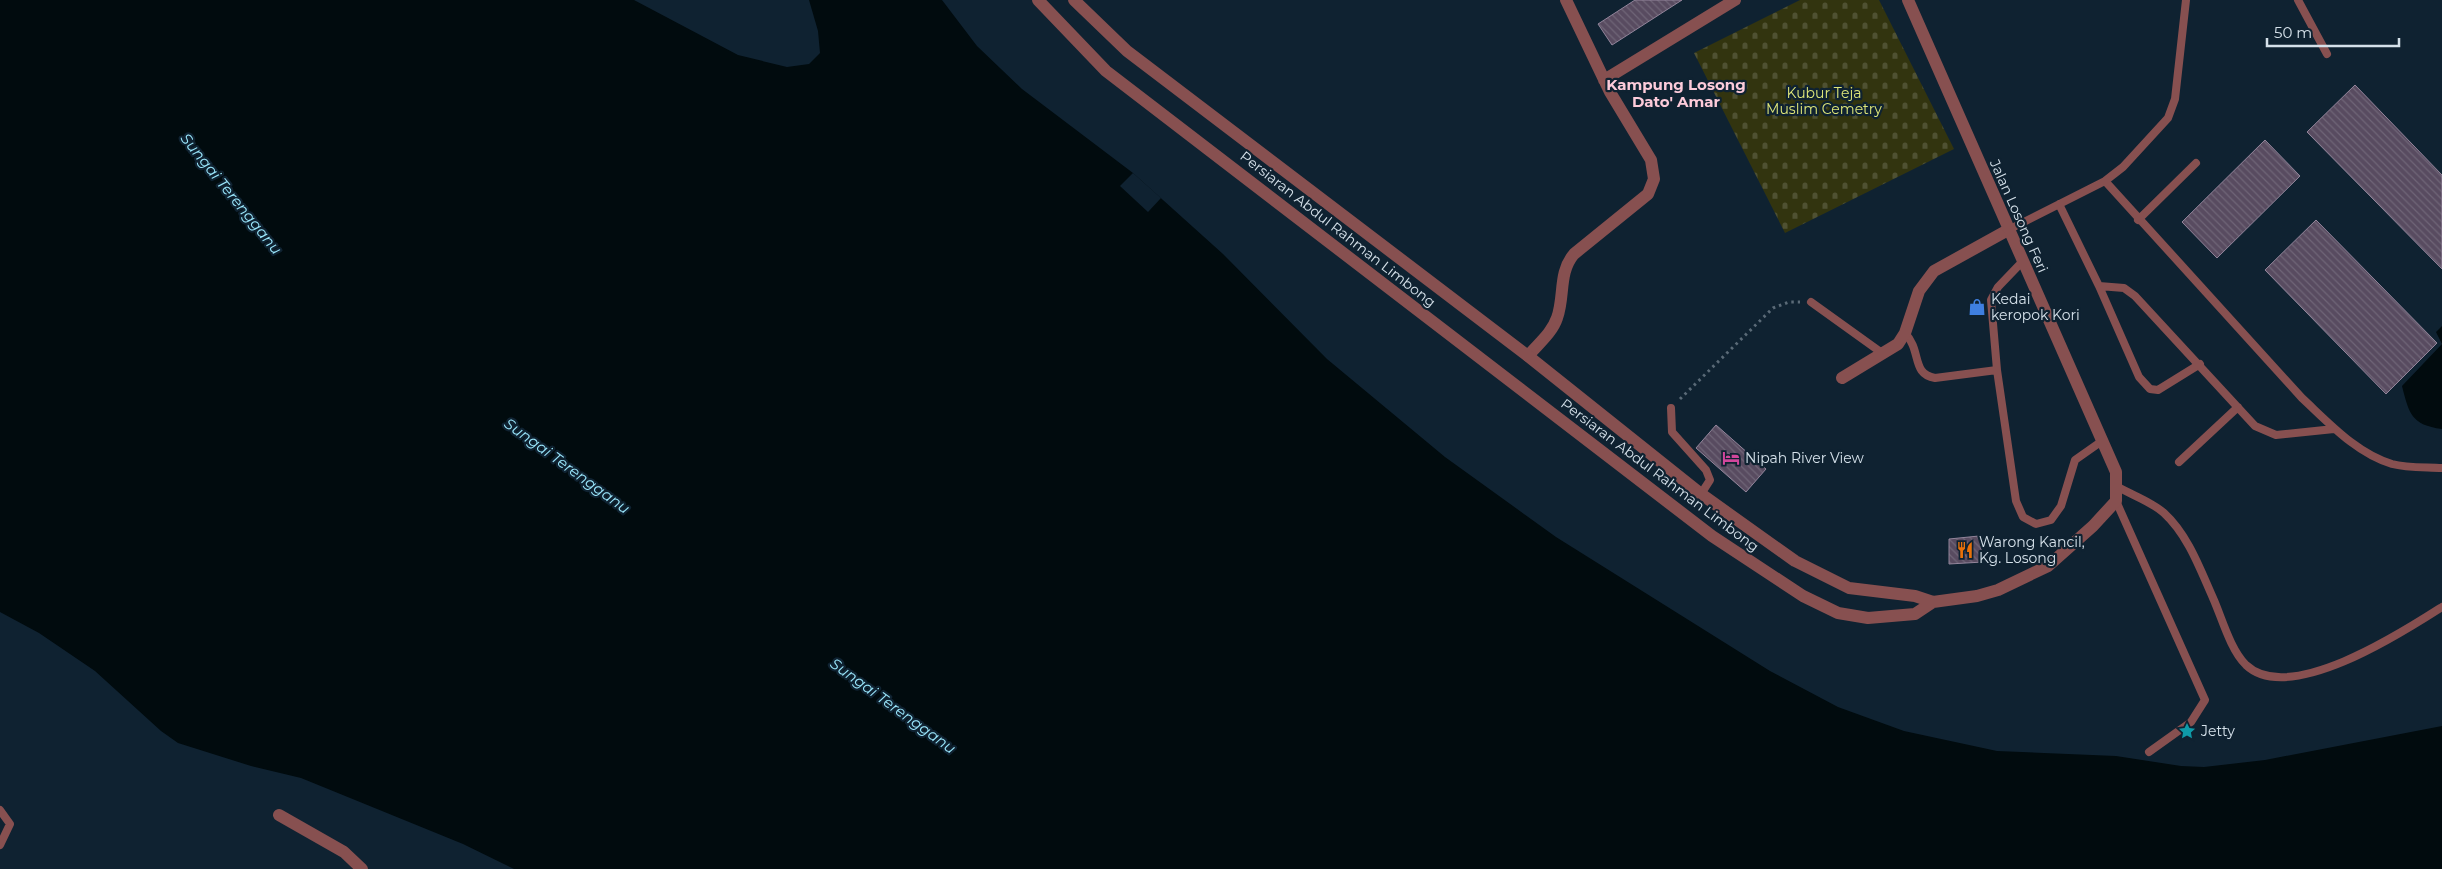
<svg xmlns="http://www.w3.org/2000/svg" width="2442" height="869" font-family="Montserrat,sans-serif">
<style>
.cemetery{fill:url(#cemetery-stones)}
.water{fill:#010b0e}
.pier{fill:#0f2231}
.building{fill:url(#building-back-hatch);stroke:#93859b}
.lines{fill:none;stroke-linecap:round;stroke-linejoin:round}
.path{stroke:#5a6a77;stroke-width:3;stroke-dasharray:2.5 4;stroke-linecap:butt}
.service{stroke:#875050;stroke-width:8}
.minor{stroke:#875050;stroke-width:12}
.tertiary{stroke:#875050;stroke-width:12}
.labels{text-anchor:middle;stroke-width:4.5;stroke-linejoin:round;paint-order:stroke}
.park-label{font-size:14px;fill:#e0e779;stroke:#0f2231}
.street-label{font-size:14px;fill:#d5e1ea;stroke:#0f2231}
.poi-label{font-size:14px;fill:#d5e1ea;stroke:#0f2231;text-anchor:start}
.neighbourhood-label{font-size:15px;font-weight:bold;fill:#fdcbda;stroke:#0f2231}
.water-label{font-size:15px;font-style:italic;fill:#9be8fd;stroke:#0f2231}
</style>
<defs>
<pattern id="cemetery-stones" width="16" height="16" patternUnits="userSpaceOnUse" patternTransform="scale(1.25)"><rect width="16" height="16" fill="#32340f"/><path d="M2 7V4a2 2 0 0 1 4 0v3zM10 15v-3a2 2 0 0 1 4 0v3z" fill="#4f5132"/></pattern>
<pattern id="building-back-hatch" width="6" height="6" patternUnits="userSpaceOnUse" patternTransform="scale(1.25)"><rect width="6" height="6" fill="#584b60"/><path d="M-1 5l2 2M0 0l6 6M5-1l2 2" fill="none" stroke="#6f6577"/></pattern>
</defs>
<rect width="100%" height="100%" fill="#0f2231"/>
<path class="cemetery" d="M1800 0H1879L1954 149 1785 233 1694 53Z"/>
<path class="water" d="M0 0H634L738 55 787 67 809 64 820 53 818 31 809 0H942L977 46 1022 89 1133 173 1223 254 1327 359 1445 457 1556 537 1770 671 1838 707 1904 731 1997 751 2116 756 2181 766 2204 767 2265 760 2442 726V869H514L463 844 301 778 251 766 178 743 161 731 95 671 39 633 0 612Z
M2442 326V429C2411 425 2409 413 2402 386L2442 344 2436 332Z"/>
<path class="pier" d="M1133 173 1161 198 1148 212 1120 186Z"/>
<path class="building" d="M1635 0H1682L1612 45 1598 24Z
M2355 85 2442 175V269L2307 132Z
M2265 140 2300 176 2217 258 2182 222Z
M2316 220 2437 343 2386 394 2265 270Z
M1716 425 1766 469 1746 492 1696 448Z
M1979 536 1983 562 1949 564V539Z"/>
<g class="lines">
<path class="path" d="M1680 399 1773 308 1789 302H1800"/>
<path class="service" d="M2298 0 2327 54
M2105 181 2302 398C2329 423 2356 453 2392 464 2407 468 2426 467 2442 468
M2059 204 2099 286 2124 288 2135 296 2255 426 2276 435 2334 429
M2138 220 2196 163
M2008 230 2105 181 2123 167 2168 118 2175 99 2186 0
M2022 262 1998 287 1991 300 1997 370 2016 501 2023 517 2036 524 2051 520 2061 506 2075 460 2102 441
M2099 286 2139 377 2150 389 2158 390 2200 364
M1811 302 1882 353
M1905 333C1922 351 1911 374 1935 378L1997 370
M1671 408 1672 432 1706 470 1710 480 1701 494
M2179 462 2238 407
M2118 487C2132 495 2152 502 2164 513 2188 535 2200 569 2213 598 2222 618 2230 649 2246 665 2289 706 2403 632 2442 607
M2116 501 2205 700 2191 722 2149 752
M0 810 10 824 0 845"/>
<path class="minor" d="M1604 80 1735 0
M1528 356C1538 344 1552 333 1557 318 1565 296 1558 273 1574 254L1648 194 1654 179 1651 160 1610 92 1566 0
M1842 378 1898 344 1905 333 1919 291 1934 271 2008 230
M279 815 344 852 362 869"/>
<path class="tertiary" d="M1038 0 1106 71 1712 536 1803 596 1838 613 1868 618 1915 614 1933 602 1977 596 1998 590 2048 566 2093 526 2116 501V472L1908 0
M1074 0 1127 51 1528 356 1701 494 1795 561 1849 588 1915 596 1933 602"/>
</g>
<defs>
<g id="shop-bare" transform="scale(1.35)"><path d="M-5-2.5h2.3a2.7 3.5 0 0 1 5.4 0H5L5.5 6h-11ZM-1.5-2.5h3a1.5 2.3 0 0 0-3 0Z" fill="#3f7fe0" stroke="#0f2231" stroke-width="2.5" paint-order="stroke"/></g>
<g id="hotel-bare" transform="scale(1.35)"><path d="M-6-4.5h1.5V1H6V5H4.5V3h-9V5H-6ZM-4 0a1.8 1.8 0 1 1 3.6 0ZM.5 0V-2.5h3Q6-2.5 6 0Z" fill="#d1479c" stroke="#0f2231" stroke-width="2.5" paint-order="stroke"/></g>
<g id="restaurant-bare" transform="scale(1.35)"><path d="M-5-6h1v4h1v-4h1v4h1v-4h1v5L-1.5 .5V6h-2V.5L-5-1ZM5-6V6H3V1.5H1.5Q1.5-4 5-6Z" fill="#e8710a" stroke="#0f2231" stroke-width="2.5" paint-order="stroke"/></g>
<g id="sight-bare" transform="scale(1.35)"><path d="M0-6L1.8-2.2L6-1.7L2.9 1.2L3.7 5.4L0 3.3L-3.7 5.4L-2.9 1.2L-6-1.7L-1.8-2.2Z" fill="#0f9aa8" stroke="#0f2231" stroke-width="2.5" paint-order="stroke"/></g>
</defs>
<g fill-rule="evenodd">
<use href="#shop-bare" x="1977" y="307"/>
<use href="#hotel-bare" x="1731" y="458"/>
<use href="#restaurant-bare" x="1965" y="550"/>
<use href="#sight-bare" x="2187" y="731"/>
</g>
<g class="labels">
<g class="park-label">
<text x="1824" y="98">Kubur Teja<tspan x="1824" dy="16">Muslim Cemetry</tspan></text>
</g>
<g class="street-label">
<text transform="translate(2019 216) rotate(66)" y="5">Jalan Losong Feri</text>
<text transform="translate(1338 229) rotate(38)" y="5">Persiaran Abdul Rahman Limbong</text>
<text transform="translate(1660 475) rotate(37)" y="5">Persiaran Abdul Rahman Limbong</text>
</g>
<g class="poi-label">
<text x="1991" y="304">Kedai<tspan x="1991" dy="16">keropok Kori</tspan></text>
<text x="1745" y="463">Nipah River View</text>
<text x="1979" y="547">Warong Kancil,<tspan x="1979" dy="16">Kg. Losong</tspan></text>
<text x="2201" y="736">Jetty</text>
</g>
<g class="neighbourhood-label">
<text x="1676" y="90">Kampung Losong<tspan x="1676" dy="17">Dato' Amar</tspan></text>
</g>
<g class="water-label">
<text transform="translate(231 194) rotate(51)" y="5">Sungai Terengganu</text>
<text transform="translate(567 466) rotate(36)" y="5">Sungai Terengganu</text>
<text transform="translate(893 706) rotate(36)" y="5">Sungai Terengganu</text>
</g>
</g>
<path d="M2267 38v8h132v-8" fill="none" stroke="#d5e1ea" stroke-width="2.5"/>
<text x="2274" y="38" font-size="15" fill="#d5e1ea" stroke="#0f2231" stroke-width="4" paint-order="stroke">50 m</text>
</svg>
